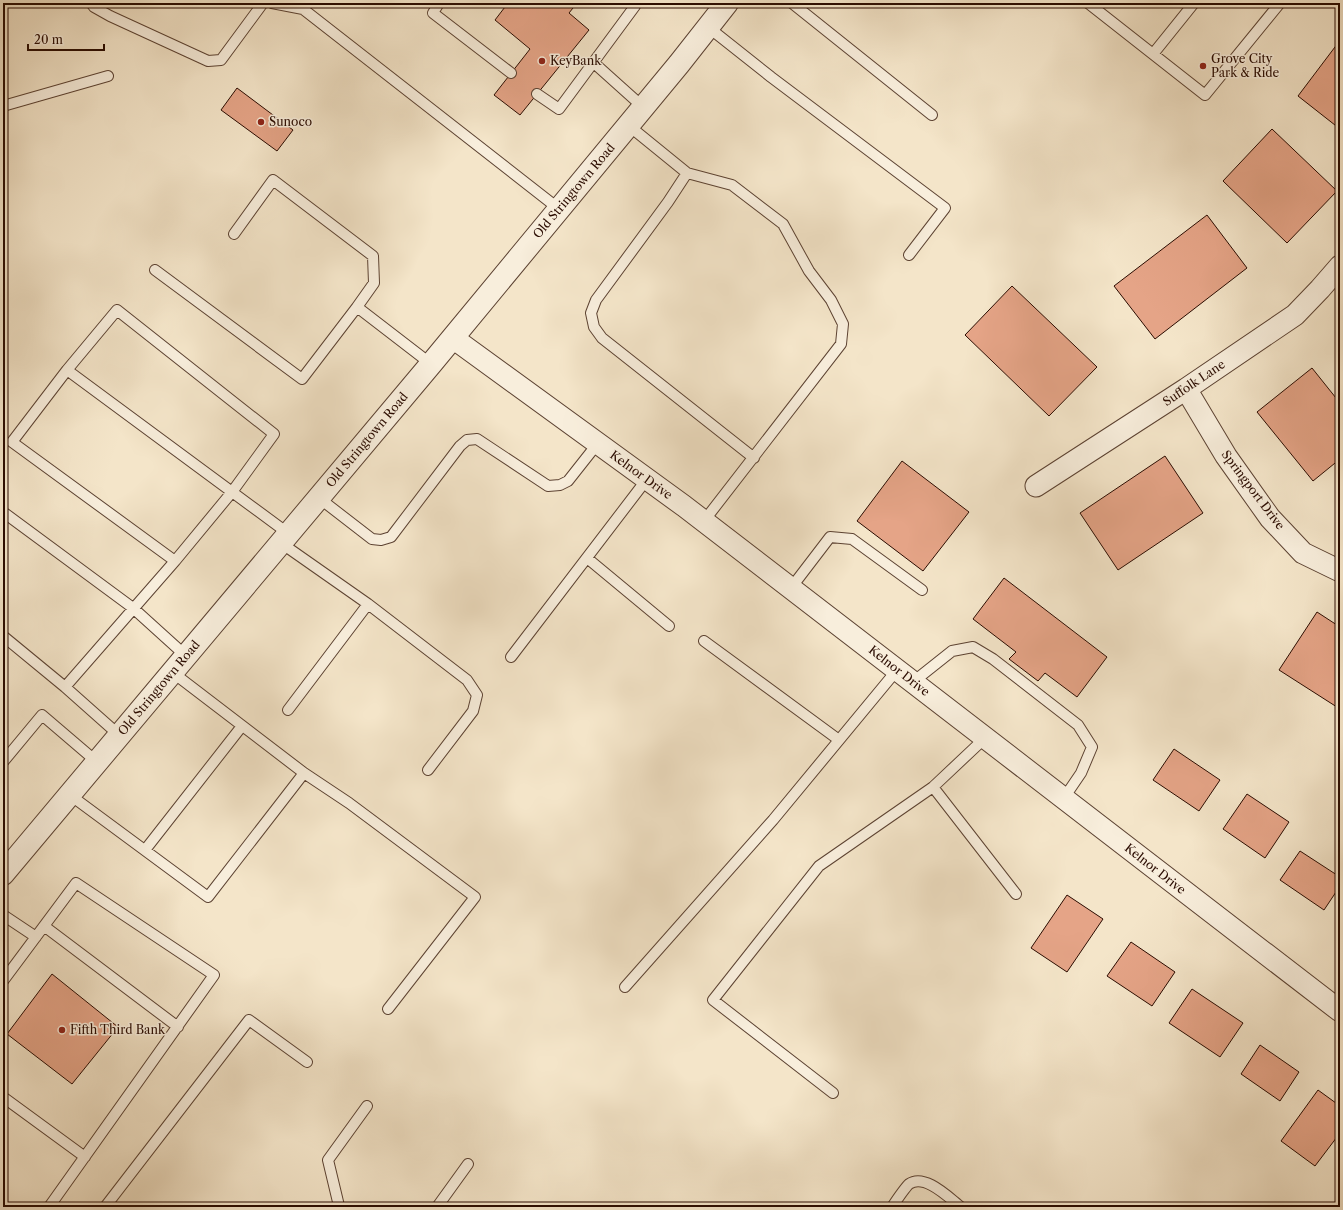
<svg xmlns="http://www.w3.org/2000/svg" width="1343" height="1210" font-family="'Libre Caslon Text',serif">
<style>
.building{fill:#e5a487;stroke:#2a0b00}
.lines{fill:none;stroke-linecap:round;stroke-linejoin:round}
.service-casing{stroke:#5c4232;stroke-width:12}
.minor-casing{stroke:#5c4232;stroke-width:23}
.tertiary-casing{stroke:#5c4232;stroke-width:24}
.service{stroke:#f8eedc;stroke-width:10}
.minor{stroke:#f8eedc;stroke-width:21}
.tertiary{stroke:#f8eedc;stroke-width:22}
.poi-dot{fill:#8f2418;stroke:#f8eedc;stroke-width:1.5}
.labels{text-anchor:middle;stroke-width:3;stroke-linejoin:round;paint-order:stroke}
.poi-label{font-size:12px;fill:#2a0b00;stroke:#f8eedc;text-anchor:start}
.street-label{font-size:12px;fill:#2a0b00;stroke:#f8eedc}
</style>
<rect width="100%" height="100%" fill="#f4e5c9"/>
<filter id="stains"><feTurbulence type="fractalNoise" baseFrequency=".005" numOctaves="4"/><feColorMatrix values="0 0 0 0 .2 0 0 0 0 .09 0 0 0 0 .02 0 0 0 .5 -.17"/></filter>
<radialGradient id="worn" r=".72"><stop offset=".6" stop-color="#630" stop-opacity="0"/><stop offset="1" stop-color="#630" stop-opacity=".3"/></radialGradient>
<path class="building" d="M508 3H567L573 8 569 13 589 30 520 115 494 95 530 49 495 20Z
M1338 43 1340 45V129L1298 96Z
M237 88 293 130 277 151 221 110Z
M1272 129 1337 191 1287 243 1223 181Z
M1207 215 1247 268 1155 339 1114 286Z
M1012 286 1097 367 1049 416 965 335Z
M1312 368 1340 403V459L1313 481 1257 412Z
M1165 456 1203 513 1118 570 1080 513Z
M902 461 969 512 923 571 857 521Z
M1004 578 1107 657 1077 697 1045 673 1038 681 1009 659 1016 652 973 619Z
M1317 612 1340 627V709L1279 670Z
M1174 749 1220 780 1199 811 1153 780Z
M1247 794 1289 822 1265 858 1223 829Z
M1300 851 1340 877V886L1324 910 1280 880Z
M1067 895 1103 919 1067 972 1031 948Z
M1131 942 1175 972 1152 1006 1107 976Z
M52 974 118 1027 72 1084 7 1034Z
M1192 989 1243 1023 1220 1057 1169 1023Z
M1260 1045 1299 1072 1280 1101 1241 1074Z
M1318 1090 1340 1106V1133L1315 1166 1281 1141Z"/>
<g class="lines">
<g class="service-casing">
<path id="service" d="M91 3 94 7 110 16 208 61 221 60 263 3
M272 3 303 9 559 209
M439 3 433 13 511 73
M792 3 932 115
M1088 3 1205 95 1280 3
M708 27 771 77 945 208 909 255
M1153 54 1194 3
M594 63 643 107
M537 94 559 109 635 6 631 3
M3 106 108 76
M628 125 687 173 732 185 783 224 809 271 831 300 843 324 841 344 704 521
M687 173 668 202 596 300 591 313 594 327 602 338 754 458
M234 234 273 180 373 256 374 283 357 307
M155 270 302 379 357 307 431 364
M67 370 12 442 175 561 232 492 274 434 117 310 67 370 289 534
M319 498 372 539 381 540 391 537 460 446 467 440 477 439 548 486 560 485 568 481 598 443
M3 512 133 608 186 656
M281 543 368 604 467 680 477 695 473 711 428 770
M587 558 669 626
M791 588 830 537 852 539 922 590
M3 636 65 687 119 735
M704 641 839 740
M511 657 647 479
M913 682 952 651 973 647 993 659 1078 725 1092 747 1081 773 1064 798
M65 687 175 561
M288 710 368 604
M3 762 42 715 97 762
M304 773 349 803 475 897 388 1009
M933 787 1016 894
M70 795 208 897 304 773 172 672
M145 850 242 726
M3 915 36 937
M44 926 178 1027
M3 981 76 883 214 975 49 1207
M625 987 773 820 897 670
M833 1093 713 1000 819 866 933 787 985 738
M3 1097 85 1157
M105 1207 249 1020 307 1062
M338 1207 339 1206 328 1160 367 1106
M437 1207 468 1164
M892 1207C896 1201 904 1189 909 1184 925 1173 949 1198 961 1207"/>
</g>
<g class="minor-casing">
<path id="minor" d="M453 338 684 506 1340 1011
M1186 389 1226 456 1270 518 1303 553 1340 571
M1036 486 1186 389 1295 315 1320 289 1340 266"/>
</g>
<g class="tertiary-casing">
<path id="tertiary" d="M3 874 431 364 679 64 727 3"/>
</g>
<use href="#service" class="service"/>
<use href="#minor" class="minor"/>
<use href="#tertiary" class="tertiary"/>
</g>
<g class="poi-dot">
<circle cx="542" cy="61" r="4"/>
<circle cx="1203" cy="66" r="4"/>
<circle cx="261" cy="122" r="4"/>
<circle cx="62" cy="1030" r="4"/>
</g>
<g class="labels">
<g class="poi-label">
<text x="1211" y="63">Grove City<tspan x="1211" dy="14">Park &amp; Ride</tspan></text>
<text x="550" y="65">KeyBank</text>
<text x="269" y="126">Sunoco</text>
<text x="70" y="1034">Fifth Third Bank</text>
</g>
<g class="street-label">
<text transform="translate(574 191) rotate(-50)" y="4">Old Stringtown Road</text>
<text transform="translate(1194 383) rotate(-34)" y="4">Suffolk Lane</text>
<text transform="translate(367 440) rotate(-50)" y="4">Old Stringtown Road</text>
<text transform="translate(641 475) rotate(36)" y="4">Kelnor Drive</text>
<text transform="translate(1253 490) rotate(53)" y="4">Springport Drive</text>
<text transform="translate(899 671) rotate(38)" y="4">Kelnor Drive</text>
<text transform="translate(159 688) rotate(-50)" y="4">Old Stringtown Road</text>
<text transform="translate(1155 869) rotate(38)" y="4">Kelnor Drive</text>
</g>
</g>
<rect width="1343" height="1210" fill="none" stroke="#f4e5c9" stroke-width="16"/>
<rect x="4" y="4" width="1335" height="1202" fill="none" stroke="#2a0b00" stroke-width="2"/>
<rect x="8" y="8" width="1327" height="1194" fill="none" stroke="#2a0b00"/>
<path d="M28 44v6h76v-6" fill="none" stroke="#2a0b00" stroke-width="2"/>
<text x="34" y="44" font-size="12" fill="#2a0b00" stroke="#f8eedc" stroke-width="3" paint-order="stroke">20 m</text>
<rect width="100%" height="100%" filter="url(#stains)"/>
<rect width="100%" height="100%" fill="url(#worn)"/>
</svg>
